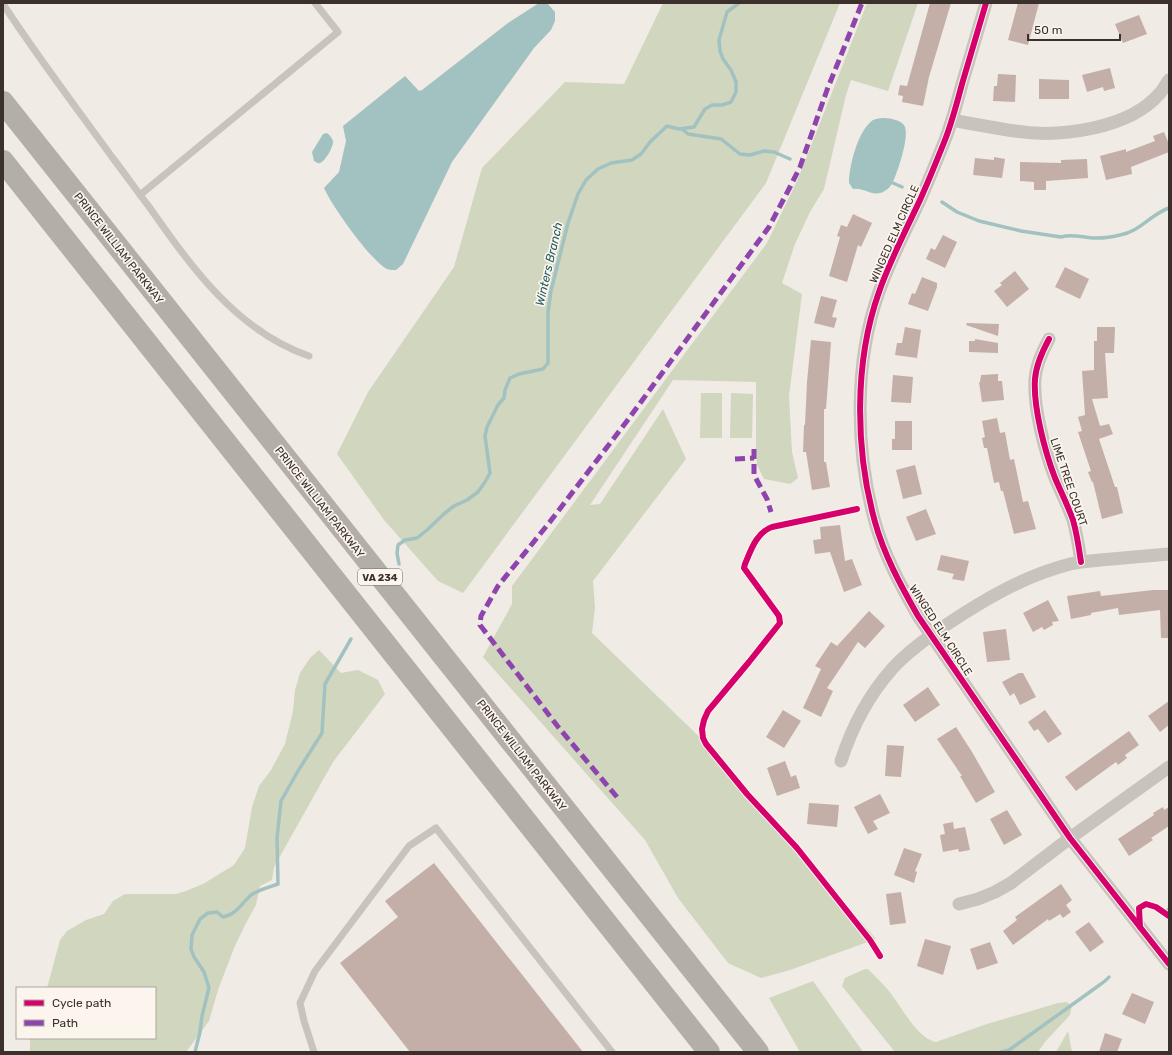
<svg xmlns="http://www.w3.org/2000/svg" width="1172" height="1055" font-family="Rubik,sans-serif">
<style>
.green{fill:#d1d6bf}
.water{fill:#a1c2c1}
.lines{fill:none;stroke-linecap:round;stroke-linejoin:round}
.stream{stroke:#a1c2c1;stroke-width:3.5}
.building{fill:#c3afa7}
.service{stroke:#c9c3be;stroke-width:7}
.minor{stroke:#c9c3be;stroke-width:13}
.trunk{stroke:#b4aea8;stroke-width:22}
.quiet{stroke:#8e44ad;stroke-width:5;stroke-dasharray:10 5;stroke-linecap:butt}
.cycleway-casing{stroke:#fbf5ee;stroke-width:8}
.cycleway{stroke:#d6006c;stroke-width:6}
.labels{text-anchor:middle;stroke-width:3.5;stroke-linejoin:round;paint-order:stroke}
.shield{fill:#fbf5ee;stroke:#756b66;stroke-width:1}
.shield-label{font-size:10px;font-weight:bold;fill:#3b302b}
.street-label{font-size:11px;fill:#3b302b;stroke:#fbf5ee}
.water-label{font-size:12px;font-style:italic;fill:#1f5a5e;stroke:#fbf5ee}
</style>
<rect width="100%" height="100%" fill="#f0ebe5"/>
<path class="green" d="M663 3H840L766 183 463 593 438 581 384 520 337 454 368 392 454 267 482 168 565 82 624 84Z
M867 3H918L888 91 851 80 846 95 824 189 810 212 795 244 782 283 802 294 789 396 792 452 798 478 790 484 764 479 757 465 756 449V382L673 380 590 505 600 504 663 409 686 459 593 581 595 608 592 633 717 754 876 939 790 970 761 978 728 963 678 898 645 840 483 657 512 604V586L767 243 798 179Z
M701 393H722V438H700Z
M731 393 753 394 752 438H730Z
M319 650 341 673 358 670 378 680 385 694 333 762 274 867 272 880 260 886 256 905 246 923 234 948 218 990 209 1021 186 1052H30V1038H155V988H47L60 940 67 931 86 920 104 914 113 901 125 894H176L186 891 203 884 234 865 245 848 252 807 259 786 271 770 285 744 293 711 295 690 300 673 310 658Z
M865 969H868C875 976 882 983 888 990 901 1005 916 1038 936 1042L987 1024 1058 1003 1066 1002 1072 1005 1070 1015 1045 1042 1038 1052H895L842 986 845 978Z
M813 981 863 1052H800L769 998Z
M1068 1031 1072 1052H1056Z"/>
<path class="water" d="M539 3H547L555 12V21L551 30 534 48 452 162 403 264 396 270C393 270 390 270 387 269 370 260 332 206 324 188L339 172 346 141 343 126 405 76 419 91 422 90 508 23Z
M882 118C888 118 898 119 903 124 912 131 897 174 892 184 890 187 887 190 883 192 872 197 864 187 853 189L849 183C849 166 858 130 873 120 876 119 879 118 882 118Z
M327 133C330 135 332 138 333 141 334 146 325 162 320 163 317 164 317 162 314 161L312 152 323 134Z"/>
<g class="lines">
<path class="stream" d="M682 129 688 134 721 139 740 154 750 155 764 151 774 152 790 159
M893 183 902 187
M942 202 957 212 979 221 1021 231 1061 237C1072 233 1084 238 1095 238 1103 238 1113 237 1120 235 1141 231 1151 214 1169 208
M399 564 397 553 398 545 405 540 417 538 427 530 445 513 454 506 467 500 478 492 485 482 490 473 485 436 487 427 498 405 504 398 505 390 510 378 519 374 543 369 548 363V312L551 291 568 223 578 194 586 180 598 169 611 163 632 160 641 154 650 142 667 126 679 129 694 127 705 109 712 105H722L731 102 736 92V82L731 70 723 59 720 51 719 40 727 12 739 3
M1168 910 1169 909
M195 1052 200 1032 202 1016 209 988 204 972 194 957 191 949 192 935 200 919 208 913 217 912 223 917C236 915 242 903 251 895 258 890 270 887 278 884L277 838 281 801 298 771 322 733 325 684 351 639
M1001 1052 1009 1050 1094 989C1099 985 1105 982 1109 977"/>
</g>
<path class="building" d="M930 3H951L929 77 923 106 902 102 903 96 898 95 900 85 907 86Z
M1018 3H1039L1028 45 1008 40Z
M1139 15 1147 34 1123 43 1115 24Z
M1110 68 1115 88 1104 91 1103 87 1087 92 1082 75Z
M998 74 1016 75 1015 102 993 101 994 86H997Z
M1039 79 1069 80V99H1039Z
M1164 132 1169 144V152L1131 167 1132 174 1106 180 1100 156 1126 149V152L1155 141 1153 136Z
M994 157 1005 159 1002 178 973 175 975 158 994 160Z
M1087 159 1088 178 1046 181V190H1034V182L1020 181V162L1061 163V160Z
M853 214 872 223 861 247 858 245 847 282 829 276 840 237 837 236 841 225 847 227Z
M943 235 957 242 945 268 926 259 931 248 935 250Z
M1065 267 1089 279 1080 299 1055 287Z
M1015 271 1029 289 1007 307 994 291 1002 285 1000 283Z
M922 277 937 283V287L928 311 908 304 912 293 915 294Z
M821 296 837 300 832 317 837 318 834 328 814 323Z
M967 323 999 324 998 336 966 325Z
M905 327 921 330 917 358 895 355 897 343H902Z
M1097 327H1115L1114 353H1105L1108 398 1092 399 1100 426 1109 424 1113 434 1099 439 1115 487H1117L1123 513 1102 519 1093 482H1092L1088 472 1091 471 1078 432 1082 431 1078 417 1085 415 1082 371 1094 370V341H1097Z
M975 339 998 343V353L969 352V341H975Z
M811 340 831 342 826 409H824V462H826L830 487 812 490 806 452H803L804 425H805L807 382Z
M998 374V381H1002L1004 400 982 402 979 382H980L981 375Z
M893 375 913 377 911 403 891 402Z
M997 418 1000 433 1005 432 1010 460 1014 459 1023 502 1028 501 1036 529 1014 534 1003 491H1001L999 482 994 483 987 448H984L982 438 985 437 982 421Z
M895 421H912V450H892V439H895Z
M915 465 922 494 903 499 896 470Z
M926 509 936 534 916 541 906 517Z
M840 525 845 561 852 559 862 585 844 592 830 552 815 554 813 540 821 539 820 527Z
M941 555 969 561 964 581 952 579 954 574 937 570Z
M1153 590H1169V638H1161L1160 610 1119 615 1118 608 1091 613V615L1071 619 1067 596 1100 591 1101 596Z
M1048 600 1059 621 1052 622 1053 625 1044 630 1042 627 1033 632 1023 613Z
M869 611 885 626 865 648 858 642 827 688 833 691 821 717 803 708 821 669 815 666 831 642 837 646Z
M1006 629 1010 660 987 662 983 632Z
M1019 673H1023L1036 697 1020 705 1014 693 1010 696 1002 682Z
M928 687 940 705 915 722 903 705Z
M1169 701V725L1160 732 1148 716Z
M783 710 801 721 784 748 766 737Z
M1045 710 1062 734 1048 743 1038 729 1034 731 1028 722Z
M956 727 972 752 995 792 976 803 960 776H962L937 739Z
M1129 731 1139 745 1125 755 1127 758 1118 765 1116 762 1076 791 1065 777Z
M887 745 904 746 901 777 885 776Z
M785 761 791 777 796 775 800 788 777 796 767 768Z
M880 794 890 813 873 821 878 829 868 834 854 807Z
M809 803 839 805 837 827 807 824Z
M1163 807 1164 810 1169 807V826L1151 838 1153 840 1129 856 1118 839 1154 815 1153 813Z
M1007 810 1022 835 1004 845 990 819Z
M953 822 954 829 965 827 970 850 959 852 958 849 943 852 940 835 945 834 943 824Z
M904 848 922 854 915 871 917 872 914 883 894 875Z
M434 863 583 1052H410L340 963 398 917 385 901Z
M1061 884 1072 900 1066 905 1071 912 1063 918 1060 914 1049 921 1048 919 1013 945 1003 931 1017 920 1015 917Z
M901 892 906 923 890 925 886 894Z
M1089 922 1104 942 1090 952 1075 932Z
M925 939 951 946 943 975 917 966Z
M990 942 998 963 977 970 970 949Z
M1132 993 1154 1002 1145 1024 1122 1014Z
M1105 1033 1122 1039 1117 1052H1099Z"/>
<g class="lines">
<path class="service" d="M3 4C37 56 75 106 112 157 125 174 137 191 150 208 192 268 237 331 309 356
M140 195 338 32 315 3
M314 1052 304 1021 300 1003 315 971 409 846 436 828 612 1052"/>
<path class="minor" d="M986 3C978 30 970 57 962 84 957 103 952 122 945 140 937 160 929 180 920 200 906 230 890 260 879 292 854 362 855 450 875 522 884 555 901 586 918 616L1070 838 1169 964
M952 120C973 124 994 128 1015 131 1059 138 1130 129 1160 93 1164 89 1166 84 1169 80
M1049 339C1042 352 1036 365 1035 379 1033 407 1045 452 1055 478 1061 492 1068 506 1073 520 1077 534 1079 548 1081 562
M841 761C852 727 868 696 892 669 907 652 927 638 946 625 985 599 1024 576 1070 564 1079 562 1090 561 1100 560 1123 558 1146 556 1169 554
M959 904 978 899 995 892 1011 883 1070 838 1169 767"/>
<path class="trunk" d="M3 102 758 1052
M3 161 709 1052"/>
<path class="quiet" d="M754 449V475L767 499 771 512
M735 459 754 458
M617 797 559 728 480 625 481 616 498 586 549 523 627 421 769 227 790 187 800 167 827 90 862 3"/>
<g class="cycleway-casing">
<path id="cycleway" d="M986 3C978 30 970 57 962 84 957 103 952 122 945 140 937 160 929 180 920 200 906 230 890 260 879 292 854 362 855 450 875 522 884 555 901 586 918 616L1070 838 1169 964
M1049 339C1042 352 1036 365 1035 379 1033 407 1045 452 1055 478 1061 492 1068 506 1073 520 1077 534 1079 548 1081 562
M857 509 772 527C756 533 751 550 745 564L744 568 779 616 780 623 749 662 708 711 704 720 702 729 703 738 706 744 747 794 797 848 870 940 880 956
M1140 927 1139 908 1146 904 1156 907 1169 916"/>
</g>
<use href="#cycleway" class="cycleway"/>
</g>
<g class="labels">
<rect class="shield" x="358" y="569" width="44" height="16" rx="3"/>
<g class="shield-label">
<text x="380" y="581">VA 234</text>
</g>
<g class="street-label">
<text transform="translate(894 234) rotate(-66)" y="4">WINGED ELM CIRCLE</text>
<text transform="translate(119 248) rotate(52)" y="4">PRINCE WILLIAM PARKWAY</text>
<text transform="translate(1069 482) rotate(71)" y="4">LIME TREE COURT</text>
<text transform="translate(320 502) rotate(52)" y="4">PRINCE WILLIAM PARKWAY</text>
<text transform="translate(941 630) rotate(57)" y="4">WINGED ELM CIRCLE</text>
<text transform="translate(522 755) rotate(52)" y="4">PRINCE WILLIAM PARKWAY</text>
</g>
<g class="water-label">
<text transform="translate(549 264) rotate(-77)" y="4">Winters Branch</text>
</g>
</g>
<rect width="1172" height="1055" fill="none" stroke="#3b302b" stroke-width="8"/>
<rect x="16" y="987" width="140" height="52" fill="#fbf5ee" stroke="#aea6a0"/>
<rect x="24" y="1000" width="20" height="6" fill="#d6006c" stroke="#aea6a0"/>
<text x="52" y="1007" font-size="12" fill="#3b302b">Cycle path</text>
<rect x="24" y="1020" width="20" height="6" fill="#8e44ad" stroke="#aea6a0"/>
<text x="52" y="1027" font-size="12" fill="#3b302b">Path</text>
<path d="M1028 34v6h92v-6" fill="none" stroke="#3b302b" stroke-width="2"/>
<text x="1034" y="34" font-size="12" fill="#3b302b" stroke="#fbf5ee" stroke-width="3" paint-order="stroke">50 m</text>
</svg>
